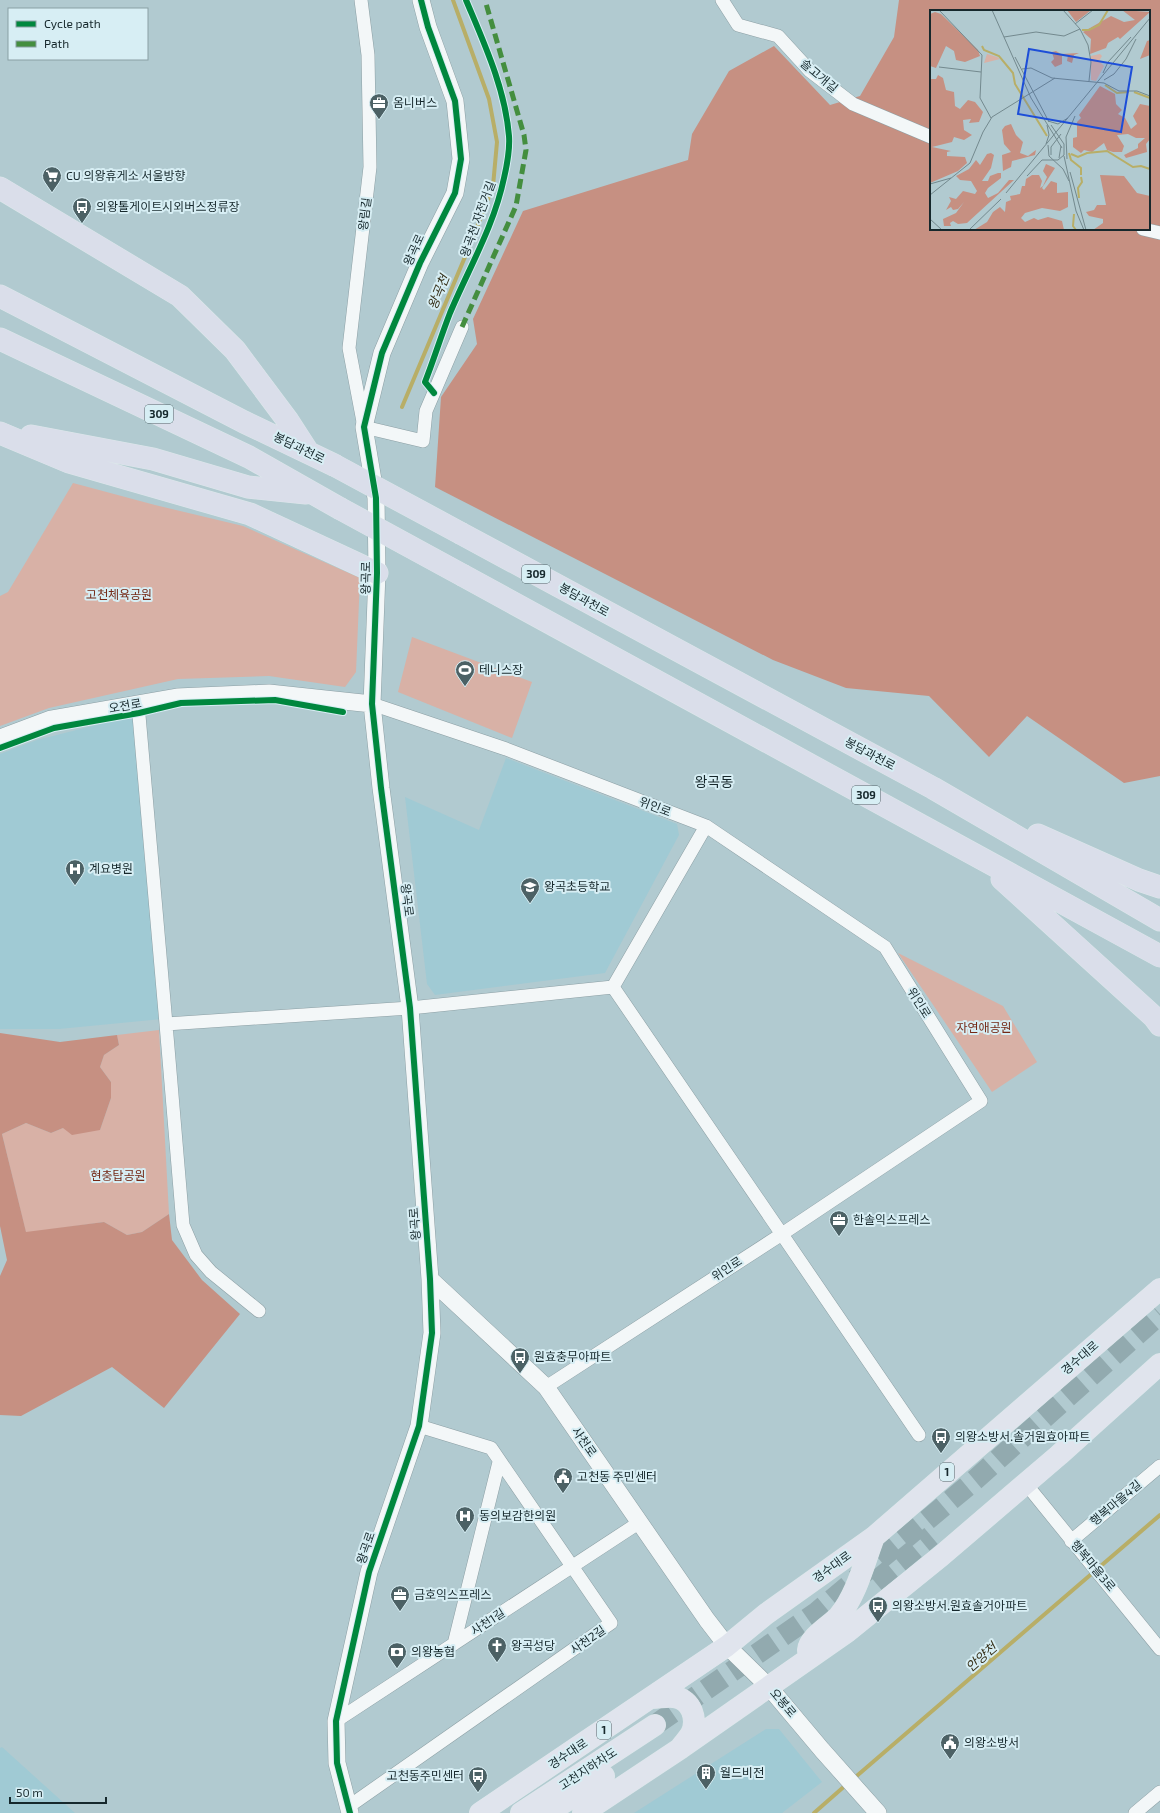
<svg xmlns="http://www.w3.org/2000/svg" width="1160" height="1813" font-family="'Exo 2','Noto Sans KR',sans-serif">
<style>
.built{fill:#a0cad4}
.green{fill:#d8b1a6}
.forest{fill:#c69082;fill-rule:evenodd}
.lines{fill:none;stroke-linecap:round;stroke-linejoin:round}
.stream{stroke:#b8ae67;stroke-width:4}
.primary-tunnel{stroke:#92aaaf;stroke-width:21;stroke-dasharray:21 10;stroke-linecap:butt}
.minor-casing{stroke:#8c9fa4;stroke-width:14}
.tertiary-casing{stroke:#8c9fa4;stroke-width:18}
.primary-casing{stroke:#dce7ea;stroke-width:22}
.trunk-casing{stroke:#dce7ea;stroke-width:23}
.minor{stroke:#f3f7f8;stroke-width:13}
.tertiary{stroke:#f3f7f8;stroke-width:17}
.primary{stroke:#e0e4ed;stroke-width:21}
.trunk{stroke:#dadeea;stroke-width:22}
.trunk-bridge-casing{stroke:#dce7ea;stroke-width:23;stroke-linecap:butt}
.trunk-bridge{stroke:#dadeea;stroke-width:22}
.quiet{stroke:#448e3f;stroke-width:5;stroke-dasharray:10 5;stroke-linecap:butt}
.cycleway-casing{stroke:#d7eef4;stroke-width:8}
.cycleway{stroke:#00873e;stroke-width:6}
.labels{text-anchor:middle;stroke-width:4;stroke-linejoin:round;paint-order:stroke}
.shield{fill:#d7eef4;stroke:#506368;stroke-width:1}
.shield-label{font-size:11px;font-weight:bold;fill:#16282c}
.street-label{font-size:12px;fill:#16282c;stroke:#d7eef4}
.poi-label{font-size:12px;fill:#16282c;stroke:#d7eef4;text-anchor:start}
.park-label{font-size:12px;fill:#742815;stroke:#d7eef4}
.water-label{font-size:13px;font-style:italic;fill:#363019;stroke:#d7eef4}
.quarter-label{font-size:14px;fill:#16282c;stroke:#d7eef4}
.inset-river{fill:none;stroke:#b8ae67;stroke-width:2}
.inset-road{fill:none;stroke:#73898e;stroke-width:1}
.view{fill:#1d4ed8;fill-opacity:0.15;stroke:#1d4ed8;stroke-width:2}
.inset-edge{fill:none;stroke:#16282c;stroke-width:2}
</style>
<rect width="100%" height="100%" fill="#b1cad0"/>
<path class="built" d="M134 718 162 1019 59 1029H0V754L37 740 108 722Z
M506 758 677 824 679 835 605 973 435 995 427 984 405 797 479 830Z
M766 1729H779L822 1782 782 1813H634Z
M2 1747 75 1813H0V1748Z"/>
<path class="green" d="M73 483 155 505 243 526 360 578 356 672 345 687 269 676 178 679 49 708 0 726V596L8 592Z
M412 637 532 682 512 738 398 692Z
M898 953 1003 1006 1037 1062 992 1092Z
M159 1030 169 1214 142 1232 127 1235 104 1222 26 1233 2 1134 26 1123 51 1133 63 1128 100 1130 111 1098V1082L100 1067 104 1055 119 1045 117 1035Z"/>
<path class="forest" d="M899 0H1160V776L1124 783 1027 716 989 757 929 696 846 688 773 660 435 487 441 397 477 344 473 319 523 211 688 160 692 134 729 71 774 46 830 105 860 96 894 37ZM931 11H1149V229H931Z
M0 1033 60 1042 117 1035 119 1045 104 1055 100 1067 111 1082V1098L100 1130 72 1135 63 1128 51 1133 26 1123 2 1134 26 1232 104 1222 127 1235 142 1232 169 1214 172 1240 202 1280 240 1314 164 1408 112 1367 21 1416 0 1415V1276L7 1260 0 1226Z"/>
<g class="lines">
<path class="stream" d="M402 407 470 245 493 186 497 142 489 99 453 0
M852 1780 1160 1515
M814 1813 847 1784"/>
<path class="primary-tunnel" d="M875 1582 931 1536
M655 1725 817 1612 976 1479 1160 1314"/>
<g class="minor-casing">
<path id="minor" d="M361 0 368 55 370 167 349 348 364 427 423 441 426 411 462 327
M722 0 738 25 778 36 810 71 853 104 931 137
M1143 229 1160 233
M138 704 166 1024
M372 704 506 749 706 826 885 947 981 1101 782 1234 546 1387
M613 987 706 826
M259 1311 211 1272 196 1255 183 1225 166 1024 410 1008 613 987 919 1435
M1026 1484 1160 1649
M1071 1541 1160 1466
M454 1644 499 1462
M336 1721 640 1522
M348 1807 611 1623 491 1448 419 1426
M1135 1813 1160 1792"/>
</g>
<g class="tertiary-casing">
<path id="tertiary" d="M0 738 51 719 177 697 269 693 372 704
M430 1279 546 1387 707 1620 727 1646 769 1687 822 1750 878 1813
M350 1813 337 1763 336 1721 369 1572 419 1426 432 1333 430 1279 410 1008 381 788 372 704 377 573 376 498 364 427 382 353 420 263 455 193 461 159 455 101 428 27 421 0"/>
</g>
<g class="primary-casing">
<path id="primary" d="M811 1652 808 1650C809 1637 831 1625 839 1616 857 1594 864 1563 874 1537
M652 1698C659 1698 667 1696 674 1697 692 1699 698 1720 691 1734 688 1739 684 1743 681 1747
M480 1813 727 1646 766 1614 874 1537 1160 1289
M521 1813 655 1725
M548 1813 604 1776
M583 1813 681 1748 847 1632 941 1556 1059 1455 1160 1364"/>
</g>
<g class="trunk-casing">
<path id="trunk" d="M0 188 180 296 235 350 288 421 308 452
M0 296 244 422 334 465
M0 339 249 457 339 508
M0 433 69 462 250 514 377 573
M31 436 153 459 248 487 306 493
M462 534 933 788 1160 920
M464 576 1160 956
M1038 835 1139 880 1160 887
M1002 879 1154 1017 1160 1025"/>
</g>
<use href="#minor" class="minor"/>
<use href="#tertiary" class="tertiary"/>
<use href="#primary" class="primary"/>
<use href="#trunk" class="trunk"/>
<g class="trunk-bridge-casing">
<path id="trunk-bridge" d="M334 465 462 534
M339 508 464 576"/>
</g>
<use href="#trunk-bridge" class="trunk-bridge"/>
<path class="quiet" d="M462 327 516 206 526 150 524 135 485 0"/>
<g class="cycleway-casing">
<path id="cycleway" d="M434 393 425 382C434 359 441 336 450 313 469 268 494 226 504 178 507 165 510 149 509 136 505 88 484 43 466 0
M0 748 54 728 139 713 181 703 275 700 343 712
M350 1813 337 1763 336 1721 369 1572 419 1426 432 1333 430 1279 410 1008 381 788 372 704 377 573 376 498 364 427 382 353 420 263 455 193 461 159 455 101 428 27 421 0"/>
</g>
<use href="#cycleway" class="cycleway"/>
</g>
<defs>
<g id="office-pin" transform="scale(1)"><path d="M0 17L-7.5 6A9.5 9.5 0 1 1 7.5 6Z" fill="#4c6165" stroke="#d7eef4"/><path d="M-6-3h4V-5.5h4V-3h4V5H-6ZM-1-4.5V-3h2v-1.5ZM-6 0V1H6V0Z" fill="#fff"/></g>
<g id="supermarket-pin" transform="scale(1)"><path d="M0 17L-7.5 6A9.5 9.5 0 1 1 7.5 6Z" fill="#4c6165" stroke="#d7eef4"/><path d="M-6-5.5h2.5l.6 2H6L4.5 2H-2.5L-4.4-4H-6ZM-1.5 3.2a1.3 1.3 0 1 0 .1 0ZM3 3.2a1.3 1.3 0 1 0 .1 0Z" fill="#fff"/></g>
<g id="bus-pin" transform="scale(1)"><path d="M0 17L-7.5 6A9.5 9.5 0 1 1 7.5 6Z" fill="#4c6165" stroke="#d7eef4"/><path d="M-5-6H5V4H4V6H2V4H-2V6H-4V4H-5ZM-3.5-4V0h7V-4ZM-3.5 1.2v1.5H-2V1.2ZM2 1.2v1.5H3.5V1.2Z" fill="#fff"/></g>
<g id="stadium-pin" transform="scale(1)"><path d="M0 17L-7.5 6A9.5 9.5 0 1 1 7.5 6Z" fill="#4c6165" stroke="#d7eef4"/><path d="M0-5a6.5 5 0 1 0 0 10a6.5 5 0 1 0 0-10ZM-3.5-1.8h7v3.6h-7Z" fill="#fff"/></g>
<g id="hospital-pin" transform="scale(1)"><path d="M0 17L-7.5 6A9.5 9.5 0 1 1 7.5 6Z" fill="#4c6165" stroke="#d7eef4"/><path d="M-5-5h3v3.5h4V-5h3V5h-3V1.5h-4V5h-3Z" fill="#fff"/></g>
<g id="school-pin" transform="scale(1)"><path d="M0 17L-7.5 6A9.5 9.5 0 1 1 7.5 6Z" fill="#4c6165" stroke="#d7eef4"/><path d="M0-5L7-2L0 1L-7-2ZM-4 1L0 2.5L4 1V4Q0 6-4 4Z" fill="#fff"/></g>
<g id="civic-pin" transform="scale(1)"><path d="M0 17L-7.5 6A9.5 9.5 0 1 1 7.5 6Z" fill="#4c6165" stroke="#d7eef4"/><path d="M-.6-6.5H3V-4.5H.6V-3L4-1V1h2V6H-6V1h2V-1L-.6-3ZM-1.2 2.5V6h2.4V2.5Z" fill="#fff"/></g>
<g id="church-pin" transform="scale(1)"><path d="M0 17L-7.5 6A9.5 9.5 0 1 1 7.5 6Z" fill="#4c6165" stroke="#d7eef4"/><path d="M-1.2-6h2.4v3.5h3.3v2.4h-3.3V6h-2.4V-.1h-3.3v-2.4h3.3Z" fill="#fff"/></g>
<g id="bank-pin" transform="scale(1)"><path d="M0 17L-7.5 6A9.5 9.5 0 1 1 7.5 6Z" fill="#4c6165" stroke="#d7eef4"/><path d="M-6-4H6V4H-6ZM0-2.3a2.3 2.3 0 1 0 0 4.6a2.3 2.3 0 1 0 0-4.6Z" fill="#fff"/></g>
<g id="building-pin" transform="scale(1)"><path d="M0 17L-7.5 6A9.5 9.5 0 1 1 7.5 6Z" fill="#4c6165" stroke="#d7eef4"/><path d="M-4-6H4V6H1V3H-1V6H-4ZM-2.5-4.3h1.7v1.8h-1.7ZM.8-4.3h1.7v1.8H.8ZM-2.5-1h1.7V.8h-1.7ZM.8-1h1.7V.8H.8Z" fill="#fff"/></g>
</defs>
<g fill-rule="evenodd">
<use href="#office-pin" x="379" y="103"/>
<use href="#supermarket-pin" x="52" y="176"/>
<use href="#bus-pin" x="82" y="207"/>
<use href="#stadium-pin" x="465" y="670"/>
<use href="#hospital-pin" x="75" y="869"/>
<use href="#school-pin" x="530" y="887"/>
<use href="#office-pin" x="839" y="1220"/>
<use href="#bus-pin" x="520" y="1357"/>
<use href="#bus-pin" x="941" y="1437"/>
<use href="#civic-pin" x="563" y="1477"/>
<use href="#hospital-pin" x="465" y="1516"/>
<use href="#office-pin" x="400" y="1595"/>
<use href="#bus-pin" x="878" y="1606"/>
<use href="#church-pin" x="497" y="1646"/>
<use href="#bank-pin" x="397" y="1652"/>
<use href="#civic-pin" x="950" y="1743"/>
<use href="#building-pin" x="706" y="1773"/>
<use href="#bus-pin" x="478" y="1776"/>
</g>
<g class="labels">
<g class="shield">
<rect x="145" y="405" width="28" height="18" rx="3"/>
<rect x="522" y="565" width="28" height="18" rx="3"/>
<rect x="852" y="786" width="28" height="18" rx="3"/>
<rect x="940" y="1463" width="14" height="18" rx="3"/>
<rect x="597" y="1721" width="14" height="18" rx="3"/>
</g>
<g class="shield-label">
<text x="159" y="418">309</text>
<text x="536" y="578">309</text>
<text x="866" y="799">309</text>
<text x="947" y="1476">1</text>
<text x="604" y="1734">1</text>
</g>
<g class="street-label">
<text transform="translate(819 76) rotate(40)" y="4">솔고개길</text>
<text transform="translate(365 214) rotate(-83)" y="4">왕림길</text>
<text transform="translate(478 219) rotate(-70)" y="4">왕곡천 자전거길</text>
<text transform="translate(414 250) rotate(-66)" y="4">왕곡로</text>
<text transform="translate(299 448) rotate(26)" y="4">봉담과천로</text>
<text transform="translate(366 578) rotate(-89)" y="4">왕곡로</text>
<text transform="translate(584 600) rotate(29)" y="4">봉담과천로</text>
<text transform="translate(125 706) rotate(-10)" y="4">오전로</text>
<text transform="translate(870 754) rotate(28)" y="4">봉담과천로</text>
<text transform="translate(655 807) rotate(21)" y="4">위인로</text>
<text transform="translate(407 900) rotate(83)" y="4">왕곡로</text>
<text transform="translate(919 1003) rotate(58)" y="4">위인로</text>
<text transform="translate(415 1224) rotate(-94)" y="4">왕곡로</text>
<text transform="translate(727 1269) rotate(-33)" y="4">위인로</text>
<text transform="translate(1080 1358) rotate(-41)" y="4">경수대로</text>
<text transform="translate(584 1442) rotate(55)" y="4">사천로</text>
<text transform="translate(1116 1503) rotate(-40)" y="4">행복마을4길</text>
<text transform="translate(366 1548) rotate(-71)" y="4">왕곡로</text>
<text transform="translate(1093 1566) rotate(50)" y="4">행복마을3로</text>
<text transform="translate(832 1567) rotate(-36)" y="4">경수대로</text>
<text transform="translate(488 1622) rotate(-33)" y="4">사천1길</text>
<text transform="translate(588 1640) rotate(-35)" y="4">사천2길</text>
<text transform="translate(783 1703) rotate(50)" y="4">오봉로</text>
<text transform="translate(568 1754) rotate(-34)" y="4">경수대로</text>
<text transform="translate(588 1769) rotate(-33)" y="4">고천지하차도</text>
</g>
<g class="poi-label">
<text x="393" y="107">옴니버스</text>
<text x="66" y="180">CU 의왕휴게소 서울방향</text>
<text x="96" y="211">의왕톨게이트시외버스정류장</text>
<text x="479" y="674">테니스장</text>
<text x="89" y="873">계요병원</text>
<text x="544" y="891">왕곡초등학교</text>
<text x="853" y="1224">한솔익스프레스</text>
<text x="534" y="1361">원효충무아파트</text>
<text x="955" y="1441">의왕소방서.솔거원효아파트</text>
<text x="577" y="1481">고천동 주민센터</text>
<text x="479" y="1520">동의보감한의원</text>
<text x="414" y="1599">금호익스프레스</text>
<text x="892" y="1610">의왕소방서.원효솔거아파트</text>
<text x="511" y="1650">왕곡성당</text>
<text x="411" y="1656">의왕농협</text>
<text x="964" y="1747">의왕소방서</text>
<text x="720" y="1777">월드비전</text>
<text x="464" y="1780" text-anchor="end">고천동주민센터</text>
</g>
<g class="park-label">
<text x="119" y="599">고천체육공원</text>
<text x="984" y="1032">자연애공원</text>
<text x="118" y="1180">현충탑공원</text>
</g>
<g class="water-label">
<text transform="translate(438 292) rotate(-68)" y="5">왕곡천</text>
<text transform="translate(981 1657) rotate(-41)" y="5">안양천</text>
</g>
<g class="quarter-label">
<text x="714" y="787">왕곡동</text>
</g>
</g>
<g transform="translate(930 10)">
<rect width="220" height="220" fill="#b1cad0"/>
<path d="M57 44 67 47 70 49 54 53ZM170 44 172 46 169 51 174 56 166 71 161 70V46Z" fill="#d8b1a6"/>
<path d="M137 0H160V1L146 12ZM192 0 220 2 190 29 188 27 178 33 176 38 160 44 161 29 153 22 181 6 194 12 205 10ZM5 2 11 4 48 40 50 46 35 52 26 50 24 41 16 36 6 58 0 56V4ZM220 30V45L210 49 217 31ZM126 41 131 44 149 43 144 45 142 53 137 51 138 45 132 46V54L125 57 121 52 124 49 122 42ZM8 65 13 68 16 80 24 82 25 96 30 99 38 90 45 92 53 102 49 112 39 113 41 109 33 110 34 120 42 125 34 130 24 127 22 132 2 137 21 141 17 142V146L35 147 37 153 28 161 0 173V69H6ZM170 76 185 84 186 94 192 100 188 104 195 108 201 119 207 114 203 106 210 94 220 96V129L216 134 217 142 196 148 194 145 208 138V134L215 128H206L198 124 187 125 194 136 192 142H183L177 140 174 133 162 142 154 140 151 143 143 137V128L147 127V112L151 108 149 105ZM81 114 86 125 93 132 90 143 98 146 106 140 105 145 82 151 81 157 73 161 72 145 81 142 74 134 72 120 75 116ZM61 143 64 145 61 158 52 171H58L60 166 68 163H71V168L58 178 55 183 58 188 68 183 79 170H84L37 213 28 214 23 211 20 213 21 216H14L13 209 26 203 34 192 28 199 23 200 21 197 16 200 21 191 19 187 26 189 33 181 45 184 47 181 41 171 30 170 26 166 39 159 46 150 50 155 57 144ZM116 154 125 158 112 178 114 180 121 171 127 173V183L138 182V197L130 201 112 198 95 203 91 208 95 212 104 208 108 210 118 207 132 211 134 220H44L57 212 63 202 70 197 75 202 76 192 81 190 80 186 90 184 92 176H95L96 169 102 165H109L112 171 110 178 113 176 117 167 113 161ZM170 165 194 166 207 183 220 186V220H163L173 213V209L159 206 156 202 164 200 167 195H176Z" fill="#c69082"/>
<path class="inset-river" d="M152 20H159L169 15 178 0M52 36 54 40 69 46 83 63 85 74 117 126M175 75 187 83 199 82M204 82 220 88M139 143 141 150 151 158V165M141 144 148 147 157 143 177 141 203 157 211 156 220 159M149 188 148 178 152 172 151 167M144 204 143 216 146 220"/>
<path class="inset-road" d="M9 0 52 45 50 88 61 108M62 0 101 88 132 138M133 0 150 19 158 35 161 52 159 71M145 14 163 0M74 27 106 22 134 26 150 19M85 47 119 112M9 57 51 62M92 59 101 58 122 68 174 73 189 81H207L220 86M173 63 178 52 201 27M174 70 184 64 196 49 206 29M118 111 128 114 138 108M116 134 119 125 117 115M118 135 119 146 133 159 139 171M121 145V137L131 124M134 146 146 201 154 220M129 148 131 136M137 149 136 127 145 106M140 162 156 220M97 166 112 150H128L134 145V134L121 115M0 174 21 168M76 183 220 8M0 185 40 153 53 122 62 107 125 68M0 209 12 220M39 220 71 189"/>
<path class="view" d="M99 39 202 57 191 122 88 104Z"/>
<rect width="220" height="220" class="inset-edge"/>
</g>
<rect x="8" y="8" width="140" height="52" fill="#d7eef4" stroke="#8a9fa4"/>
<rect x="16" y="21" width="20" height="6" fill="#00873e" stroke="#8a9fa4"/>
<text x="44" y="28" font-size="12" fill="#16282c">Cycle path</text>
<rect x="16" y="41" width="20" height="6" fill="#448e3f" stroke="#8a9fa4"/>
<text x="44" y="48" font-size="12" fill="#16282c">Path</text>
<path d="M10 1797v6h96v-6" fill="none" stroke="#16282c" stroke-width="2"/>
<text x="16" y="1797" font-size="12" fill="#16282c" stroke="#d7eef4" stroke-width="3" paint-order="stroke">50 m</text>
</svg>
